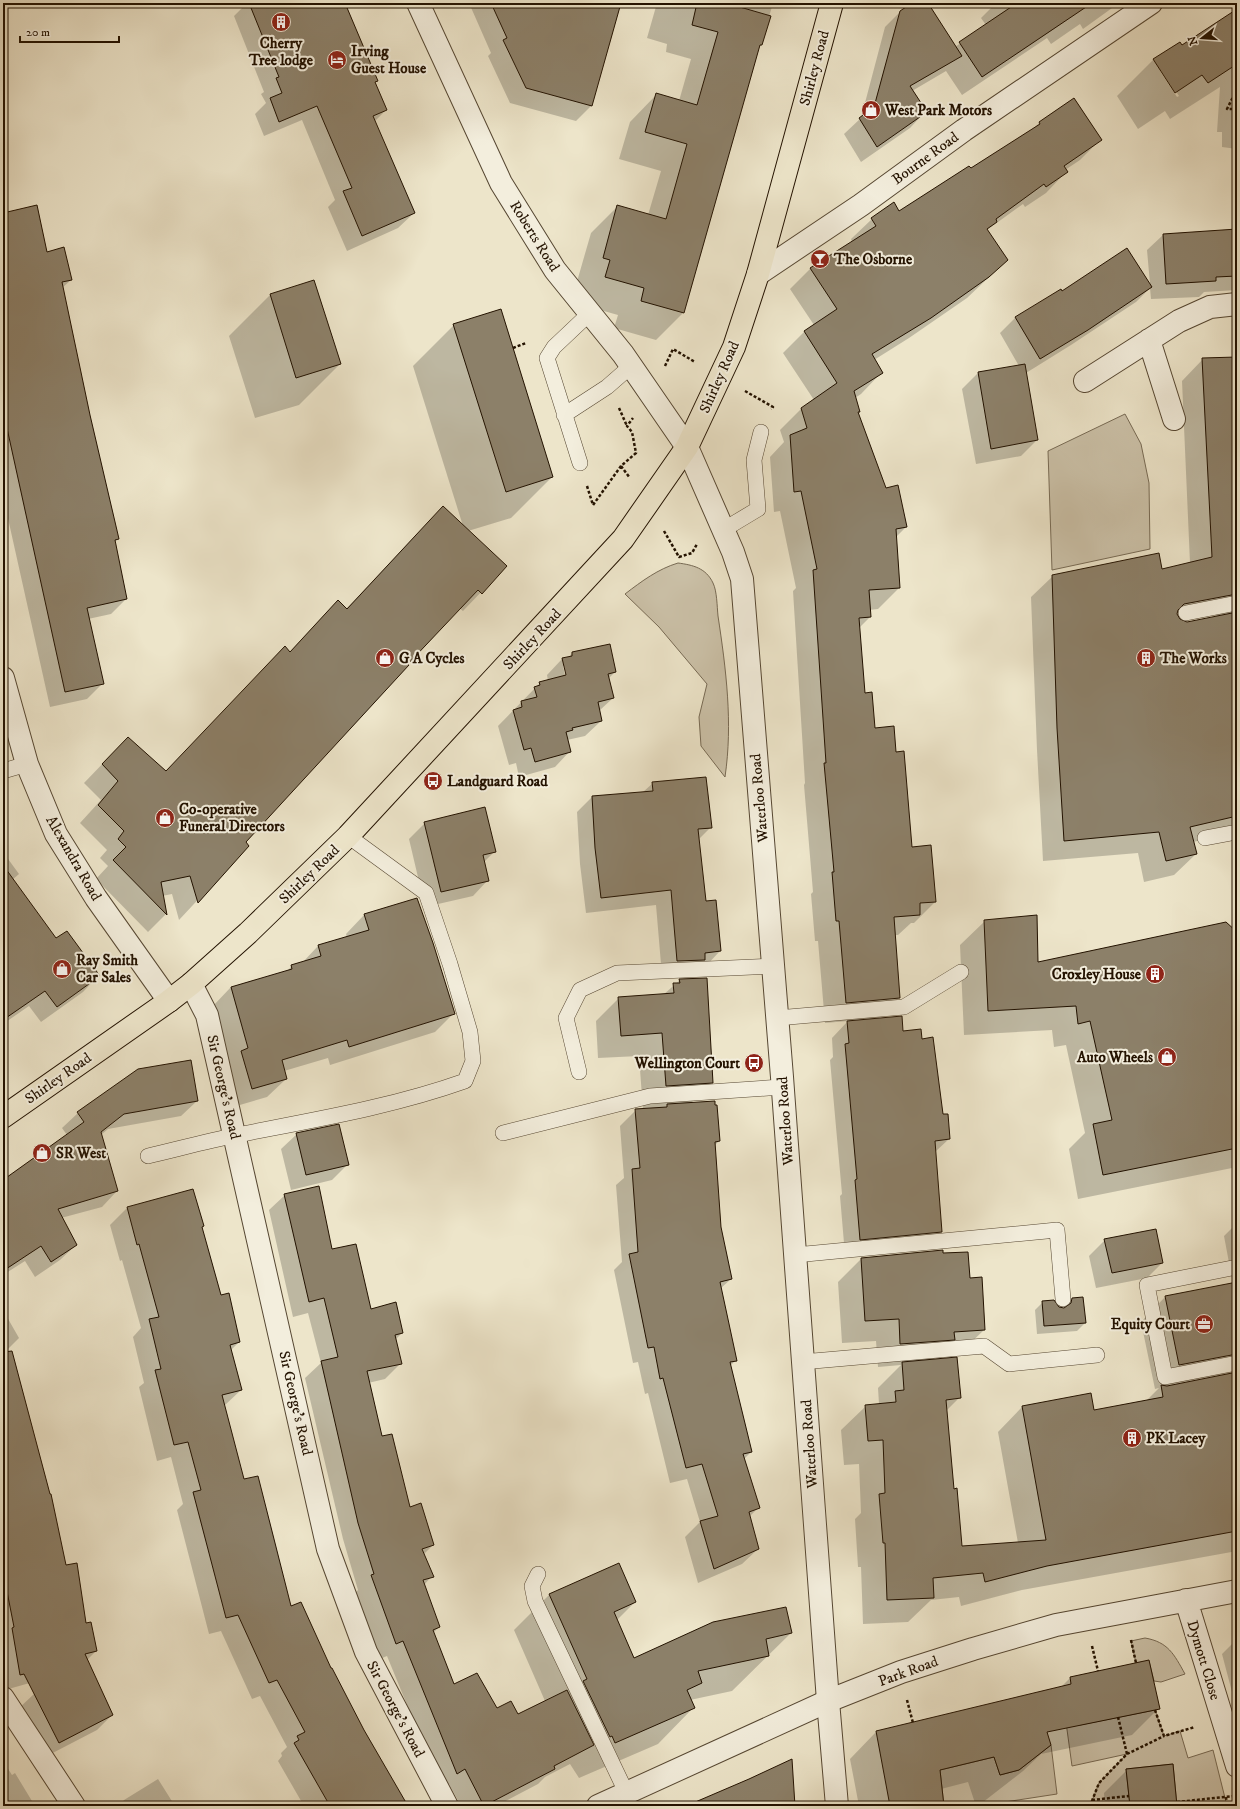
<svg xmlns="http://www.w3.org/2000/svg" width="1240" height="1809" font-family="'IM FELL DW Pica',serif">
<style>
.green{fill:#cbc1a8;stroke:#776a54}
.shadow{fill:#0003;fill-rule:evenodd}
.building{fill:#8c8069;stroke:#231200}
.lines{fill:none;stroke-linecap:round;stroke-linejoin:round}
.service-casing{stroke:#564732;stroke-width:16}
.minor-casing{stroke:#564732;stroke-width:24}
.tertiary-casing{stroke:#564732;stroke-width:24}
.primary-casing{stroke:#231200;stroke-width:24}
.path{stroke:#231200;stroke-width:2.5;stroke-dasharray:3 2;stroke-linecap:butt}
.service{stroke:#f3eedd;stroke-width:15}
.minor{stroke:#f3eedd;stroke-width:22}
.tertiary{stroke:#f3eedd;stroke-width:22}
.primary{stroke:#ede5ca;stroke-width:22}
.labels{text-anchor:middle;stroke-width:4;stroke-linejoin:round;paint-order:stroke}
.poi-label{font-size:15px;font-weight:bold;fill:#231200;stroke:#f3eedd;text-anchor:start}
.street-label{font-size:15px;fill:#231200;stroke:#f3eedd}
</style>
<rect width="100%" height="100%" fill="#ede5ca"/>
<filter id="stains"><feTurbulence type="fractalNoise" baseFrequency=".005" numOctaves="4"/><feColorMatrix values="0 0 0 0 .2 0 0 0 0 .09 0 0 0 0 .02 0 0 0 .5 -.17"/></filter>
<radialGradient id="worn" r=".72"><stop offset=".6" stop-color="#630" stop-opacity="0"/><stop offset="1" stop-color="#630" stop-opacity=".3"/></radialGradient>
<path class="green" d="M1125 414 1141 444 1149 483 1150 549 1052 570 1048 451Z
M678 563C693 565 706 568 713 583 717 591 717 606 718 616 726 669 733 723 725 777L701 746 699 717 707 684 659 627 625 594C642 581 658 569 678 563Z
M1145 1638C1168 1642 1174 1654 1185 1674L1161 1682 1154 1681 1149 1661 1136 1663 1131 1641Z
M1155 1710 1164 1736 1180 1731 1188 1758 1213 1750 1227 1806H1177L1173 1764 1126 1769 1130 1806H1090L1099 1783 1127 1754 1072 1766 1065 1715 1080 1725Z
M1051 1745 1057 1794 979 1806H944L940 1770 994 1757 1000 1775 1019 1770Z"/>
<path class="shadow" d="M247 3H345L377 80 375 83 386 110 374 122 414 213 398 228 347 251 328 207 335 200 302 120 264 136 255 114 266 103 261 94 264 92 234 16Z
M469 3H616L592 105 576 121 510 103 488 56 491 53Z
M657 3H773L761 45 758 48 683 313 656 340 614 328 618 315 579 304 584 287 576 285 591 233 618 206 648 215 661 171 619 159 630 122 657 94 679 101 691 59 666 52 667 44 647 38Z
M914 3H927L955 47 986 25 981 18 996 3H1119L1083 29 1080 24 1051 44 1047 38 962 95 946 71 912 91 925 112 910 128 861 162 844 134 861 118 885 27 901 11Z
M1237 11V149L1222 147V132H1217L1220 87 1170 119 1165 111 1138 129 1117 96 1154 59 1181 46ZM1162 70 1179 96 1177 97 1160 71Z
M1074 99 1101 139 1080 160 1065 170 1066 172 1046 193 1025 207 1023 204 987 230 1007 260 967 298 909 338 874 360 881 373 861 394 855 398 859 411 857 413 885 489 906 527 896 537 899 588 878 609 869 610 870 617 859 628 864 694 874 729 895 753 911 848 935 902 914 923H911L898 935H895L899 998 878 1019 921 1040 949 1139 935 1152 941 1232 925 1247 845 1255 840 1196 842 1194 830 1060 833 1057 832 1038 848 1021 825 1023 818 941H815L811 894 813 892 804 785 805 783 793 591 796 588 780 511 774 512 770 457 784 442 780 430 801 409 814 400 783 353 804 332 814 325 790 289 811 268 852 242 851 239 872 219 899 212 971 170 1031 131 1039 123Z
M3 114 8 137 3 143Z
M3 214 47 253 71 280 62 288 89 415 118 539 114 542 126 599 111 614 88 619 103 683 87 699 50 707 3 496Z
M1237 230V290L1204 292 1199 297 1151 299 1150 288 1136 302 1071 345 1026 373 1037 440 1021 456 976 464 962 389 978 373 1019 366 1000 333 1015 318 1061 290V292L1150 284 1147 250 1163 235Z
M314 281 340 364 299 405 255 418 229 336 270 295Z
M454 325 552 477 511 518 468 531 506 566 463 611 459 608 244 842 248 846 179 920 172 894 162 896 166 914 148 932 96 879 108 866 100 858 107 850 80 823 101 800 84 783 110 756 166 772 290 652 338 601 346 609 443 507 463 526 413 366Z
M1237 358V832L1193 842 1196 854 1174 875 1144 882 1138 853 1043 861 1037 750 1031 597 1053 576 1162 570 1190 563 1182 381 1203 359ZM1214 615 1219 617 1187 623 1180 622Z
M572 653 615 672 608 679 613 698 599 711 601 721 585 736 567 740 570 751 555 767 519 777 516 763 509 765 498 726 540 683 548 681 547 675 562 659 568 658ZM563 666H565L568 680H566Z
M653 783 711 827 698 840 706 902 720 951 705 967 662 976 656 905 586 913 580 864 577 812 592 797 643 792Z
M425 823 495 851 484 862 488 880 473 896 425 907 409 839Z
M3 852 19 874 12 880 56 940 98 976 83 992 41 1022 29 1006 3 1024Z
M416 899 454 1013 435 1032 330 1065 328 1058 284 1071 286 1079 267 1097 233 1107 213 1006 231 987 286 972 292 966 302 963 318 946 347 938 346 934 364 915Z
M985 921 1037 963 1237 933V1167L1078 1199 1069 1149 1085 1133 1066 1045 1054 1047 1052 1030 964 1035 960 945Z
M680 980 712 1082 691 1103 719 1141 714 1146 720 1227 731 1279 720 1289 736 1360 730 1366 751 1452 744 1459 758 1508 749 1517 758 1549 742 1564 698 1583 685 1537 700 1522 687 1479 670 1483 648 1393 645 1394 638 1362 633 1363 614 1270 622 1262 616 1185 624 1178 620 1126 636 1110H643L639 1056 598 1058 596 1021 619 998 663 995Z
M197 1101 181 1116 108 1129 101 1135 117 1191 102 1207 61 1218 76 1245 60 1260 35 1277 25 1261 3 1275V1181L67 1135 62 1128 78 1113Z
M297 1134 348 1164 332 1180 291 1190 281 1149Z
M192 1190 201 1228 221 1296 239 1342 230 1351 241 1390 224 1406 243 1481 290 1607 331 1670 406 1806H304L278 1761 282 1756 281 1753 287 1747 260 1696 252 1699 221 1631 209 1634 177 1510 183 1504 171 1457 157 1461 139 1387 144 1383 133 1337 141 1328 122 1260 120 1261 110 1225 127 1208Z
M285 1195 331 1251 370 1310 402 1333 395 1340 401 1363 385 1379 368 1383 381 1438 409 1508 433 1545 424 1554 432 1576 424 1585 439 1627 433 1633 453 1685 497 1709 517 1715 545 1701 514 1630 549 1595 635 1602 616 1621 633 1659 791 1633 732 1691 690 1700 693 1708 658 1744 579 1778 570 1764 545 1777 538 1784 496 1806H461L449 1784 441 1788 387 1656 380 1659 356 1592 358 1590 343 1539 305 1378 321 1363 308 1313 293 1317 269 1210Z
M1237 1223V1551L1022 1590 961 1606 959 1597 931 1600 908 1622 863 1624 861 1567H858L855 1519 861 1513 859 1464 844 1465 841 1430 866 1406 879 1404 878 1388 901 1365 878 1367 876 1341 842 1343 838 1282 861 1259 942 1254 969 1279 984 1330 960 1353 939 1354 932 1361 960 1397 946 1411 953 1490 961 1547 1018 1543 998 1432 1022 1407 1090 1395 1093 1411 1146 1401 1159 1388 1155 1389 1141 1322 1165 1297 1233 1284 1224 1236Z
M1105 1240 1162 1263 1147 1278 1096 1288 1089 1256Z
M1072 1299 1085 1323 1077 1331 1037 1334 1035 1310 1043 1302 1064 1309Z
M3 1310 19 1338 3 1354Z
M3 1366 66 1566 96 1651 85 1662 112 1715 97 1730 43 1758 18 1709 34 1694 65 1673 5 1690 3 1680Z
M1237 1639V1691L1232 1692 1222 1654Z
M1070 1678 1159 1708 1132 1735 1041 1754 1023 1771 978 1806H976L968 1782 941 1789 943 1806H859L850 1759 876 1732 1061 1687Z
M3 1761 12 1775 15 1773 35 1806H3Z
M1127 1770 1176 1806H1105L1104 1793Z
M158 1779 175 1806H119L124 1800Z"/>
<path class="building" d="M249 3H345L378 81 375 82 387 110 373 116 415 213 362 236 343 191 352 188 317 106 279 122 270 98 282 93 276 78 279 77Z
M491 3H621L592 106 526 88 503 40 507 38Z
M697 3H726L771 16 762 45H760L684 313 641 301 644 288 605 277 610 260 603 258 617 205 666 219 687 144 645 132 656 93 697 105 718 32 692 25Z
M912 3H928L962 56 910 86 927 112 877 147 859 118 874 107 900 11Z
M1017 3H1092L982 77 959 42Z
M1237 9V64L1208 83 1202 75 1175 93 1153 59 1180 42 1182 45Z
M1074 98 1102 140 1064 166 1068 172 1046 187 1044 184 996 219 997 222 987 229 1008 260 989 277 931 318 872 354 883 373 854 391 860 412H858L886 488 898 485 907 527 896 529 900 588 869 590 871 617 859 618 865 693 872 692 875 728 894 726 896 752 904 751 912 847 931 845 936 902 920 903V915L894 917 900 998 846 1003 839 921H836L832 872H834L824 763H826L813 570 817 569 801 491 794 492 790 435 807 428 801 408 837 383 804 331 837 309 810 268 876 226 871 218 894 202 899 211 969 166 971 168 1040 124 1039 122Z
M37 205 47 252 64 247 72 280 62 282 90 415 119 539 115 540 127 599 87 608 104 684 65 692 3 410V213Z
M1237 229V276L1216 277V281L1166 284 1163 234Z
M1127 248 1152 287 1088 330 1040 359 1015 317 1061 289 1062 291Z
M314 280 341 364 296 378 270 294Z
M501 309 553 477 506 492 453 324Z
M1237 357V594L1184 604 1178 610 1177 614 1180 619 1187 622 1237 612V816L1190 827 1197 854 1166 861 1159 832 1064 841 1057 728 1052 575 1159 553 1162 569 1212 557 1202 358Z
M1025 364 1038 440 991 449 978 372Z
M443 506 507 566 482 594 478 590 408 664 409 665 246 842 249 846 198 903 190 876 161 882 167 915 113 860 126 847 118 839 124 831 98 805 118 781 102 764 128 737 166 771 285 646 290 652 338 600 347 609Z
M610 644 616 672 608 674 614 698 598 702 602 721 572 728 573 730 566 732 571 752 535 762 531 748 524 750 513 710 522 707 521 701 537 697 534 687 540 685 539 682 566 675 562 658 572 656V652Z
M706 777 712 828 698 829 706 901 716 900 721 951 705 953V960L677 961 671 890 601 898 595 848 592 796 653 791 652 782Z
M485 807 496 852 483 855 489 881 441 892 424 822Z
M3 865 56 938 67 931 100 976 57 1007 45 991 3 1020Z
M417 898 433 943 455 1014 349 1047 347 1040 282 1060 287 1079 252 1089 241 1051 248 1048 231 987 292 969 291 965 321 956 318 945 369 930 364 914Z
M1037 915 1038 962 1226 922 1237 932V1148L1103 1175 1093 1124 1112 1120 1090 1021 1078 1024 1076 1006 988 1011 984 920Z
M707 978 713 1083 666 1086 662 1033 621 1036 618 997 674 993 673 983H680L679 979Z
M902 1016 903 1031 921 1029 922 1039 933 1037 943 1114H948L950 1139 935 1141 942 1232 860 1240 855 1180 857 1179 845 1044 849 1043 847 1021Z
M191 1060 198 1101 124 1114 101 1132 118 1191 58 1209 77 1245 51 1262 41 1246 3 1271V1180L84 1122 77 1112 138 1069Z
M715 1101V1105H717L720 1141 715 1142 721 1227 732 1279 720 1282 737 1361 730 1362 752 1452 743 1454 760 1508 749 1512 759 1549 714 1569 700 1521 718 1516 702 1464 686 1468 663 1378 660 1379 654 1347 648 1348 629 1254 638 1252 632 1169 640 1168 635 1109 667 1107V1104Z
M339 1124 349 1165 306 1175 296 1133Z
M319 1186 332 1249 356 1244 371 1309 396 1302 403 1333 395 1335 402 1364 367 1371 382 1436 392 1434 410 1507 421 1503 434 1545 422 1549 434 1577 423 1580 440 1627 433 1630 454 1684 477 1673 497 1708 511 1701 518 1714 567 1690 594 1745 554 1766 555 1769 484 1806 465 1769 457 1774 403 1641 396 1644 371 1575 374 1574 358 1523 321 1361 338 1357 324 1298 309 1302 284 1194Z
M193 1189 204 1226 202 1227 221 1295 229 1293 240 1342 230 1345 242 1390 222 1395 244 1479 258 1476 291 1606 301 1602 331 1668H332L364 1730 408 1806H330L294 1743 299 1740 297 1736 305 1732 277 1680 269 1683 238 1615 226 1618 193 1492 201 1490 188 1442 174 1445 155 1370 161 1369 149 1319 159 1317 139 1244 137 1245 127 1207Z
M1156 1229 1163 1263 1112 1273 1104 1239Z
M943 1250V1253L968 1252 970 1278 982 1277 985 1330 954 1332 955 1340 900 1344 899 1319 865 1321 861 1258Z
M1237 1282V1354L1179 1365 1165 1296Z
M1083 1297 1086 1323 1044 1326 1042 1301 1054 1300 1059 1307 1064 1308 1071 1303 1072 1298Z
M12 1351 50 1494H51L66 1565 77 1563 86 1623 91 1622 97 1651 85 1654 113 1715 59 1743 24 1674 20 1675 12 1628 14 1627 3 1571V1352Z
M957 1357 961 1398 946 1400 954 1489 957 1488 962 1546 1046 1540 1022 1406 1091 1393 1094 1410 1163 1397 1161 1385 1167 1386 1237 1372V1531L1047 1566 985 1582 983 1573 933 1578 934 1598 887 1600 885 1543H883L879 1494 885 1493 883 1440 868 1441 865 1405 896 1402 895 1391 904 1390 902 1362Z
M619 1563 636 1602 614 1612 634 1658 713 1622 786 1607 792 1633 766 1639 769 1656 698 1671 702 1683 687 1690 695 1708 615 1743 612 1736 610 1737 583 1681 587 1679 549 1594Z
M1149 1660 1160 1709 1047 1732 1051 1745 1019 1770 1000 1775 994 1757 940 1770 944 1806H890L876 1731 1071 1684 1070 1677Z
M792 1759 795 1806H686L749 1779Z
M1173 1764 1177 1806H1130L1126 1769Z"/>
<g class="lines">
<g class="service-casing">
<path id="service" d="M564 415 607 387 631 366
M580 463 547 358 554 347 590 313
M723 530 758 509 754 460 761 432
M1186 613 1237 603
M3 771 27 764
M1205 838 1237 832
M777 1018 904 1007 961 972
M579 1072 566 1018 580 990 617 973 773 966
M503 1133 650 1096 782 1087
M148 1156C178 1149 207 1141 237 1135 313 1120 392 1107 465 1081L473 1061 470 1032 450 964 426 893 348 836
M795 1255 1057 1230 1063 1299
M1237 1267 1147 1285 1165 1377 1237 1363
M802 1362 984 1346 1009 1364 1097 1355
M538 1574 532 1586 535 1601 626 1792"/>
</g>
<g class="minor-casing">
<path id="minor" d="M418 3 501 183 555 270 623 354 687 447
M758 274 861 205 964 130 1151 3
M1149 340 1174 419
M1085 381 1179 321 1210 307 1237 304
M3 678 27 764 56 834 96 898 169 1001
M191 984 207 1015 328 1549 366 1652 447 1806
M1186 1600 1237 1766
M3 1698 74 1806
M598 1806 828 1701 901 1672 973 1649 1056 1625 1237 1591"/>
</g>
<g class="tertiary-casing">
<path id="tertiary" d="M687 447 733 552 742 579 782 1077 828 1701 837 1806"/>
</g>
<g class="primary-casing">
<path id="primary" d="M3 1117 169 1001 191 984 248 933 348 836 623 539 687 447 734 347 758 274 832 3"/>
</g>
<path class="path" d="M1237 89 1227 109H1237
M513 348 526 343
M665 366 673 349 695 362
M745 391 773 407 771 409
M619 408 627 426
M621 466 630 478
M587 486 593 505 621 466 636 453 632 432 627 426 633 418
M664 531 679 557 692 553 697 544
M1131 1640 1136 1663
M1092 1646 1098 1671
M907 1700 913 1723
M1155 1710 1164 1736 1195 1727
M1118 1717 1127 1754
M1226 1797 1227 1806
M1092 1800 1129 1796
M1177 1802 1234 1796
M1090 1806 1099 1783 1127 1754 1164 1736"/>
<use href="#service" class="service"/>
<use href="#minor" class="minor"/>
<use href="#tertiary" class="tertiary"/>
<use href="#primary" class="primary"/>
</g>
<defs>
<g id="building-disc" transform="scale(1)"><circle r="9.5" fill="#8f2418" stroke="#f3eedd"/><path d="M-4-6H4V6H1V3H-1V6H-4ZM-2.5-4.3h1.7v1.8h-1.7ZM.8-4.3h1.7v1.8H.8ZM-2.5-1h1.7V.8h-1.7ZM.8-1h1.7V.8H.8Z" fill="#fff"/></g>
<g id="hotel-disc" transform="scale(1)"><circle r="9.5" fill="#8f2418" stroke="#f3eedd"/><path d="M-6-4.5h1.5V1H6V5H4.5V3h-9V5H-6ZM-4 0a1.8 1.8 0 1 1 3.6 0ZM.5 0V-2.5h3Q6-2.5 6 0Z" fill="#fff"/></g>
<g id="shop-disc" transform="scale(1)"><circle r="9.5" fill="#8f2418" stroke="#f3eedd"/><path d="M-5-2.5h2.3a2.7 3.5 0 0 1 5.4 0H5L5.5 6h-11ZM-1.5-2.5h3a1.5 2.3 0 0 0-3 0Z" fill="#fff"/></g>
<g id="bar-disc" transform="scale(1)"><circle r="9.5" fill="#8f2418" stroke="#f3eedd"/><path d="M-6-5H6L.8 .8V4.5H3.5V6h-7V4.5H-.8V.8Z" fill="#fff"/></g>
<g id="bus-disc" transform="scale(1)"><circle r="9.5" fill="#8f2418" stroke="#f3eedd"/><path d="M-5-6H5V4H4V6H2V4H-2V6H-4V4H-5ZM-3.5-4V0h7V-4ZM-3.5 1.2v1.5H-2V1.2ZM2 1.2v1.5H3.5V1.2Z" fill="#fff"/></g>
<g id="office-disc" transform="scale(1)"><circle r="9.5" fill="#8f2418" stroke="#f3eedd"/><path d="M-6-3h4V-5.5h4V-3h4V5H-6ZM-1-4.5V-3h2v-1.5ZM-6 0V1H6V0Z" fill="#fff"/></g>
</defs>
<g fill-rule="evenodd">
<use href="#building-disc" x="281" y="22"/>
<use href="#hotel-disc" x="337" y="60"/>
<use href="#shop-disc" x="871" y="110"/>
<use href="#bar-disc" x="820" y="259"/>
<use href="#shop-disc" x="385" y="658"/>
<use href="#building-disc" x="1146" y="658"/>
<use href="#bus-disc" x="433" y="781"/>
<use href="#shop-disc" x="165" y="818"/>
<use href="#shop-disc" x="62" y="969"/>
<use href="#building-disc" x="1155" y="974"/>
<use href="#shop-disc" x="1167" y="1057"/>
<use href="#bus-disc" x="754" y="1063"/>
<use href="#shop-disc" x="42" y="1153"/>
<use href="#office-disc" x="1204" y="1324"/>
<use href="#building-disc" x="1132" y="1438"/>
</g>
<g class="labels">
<g class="poi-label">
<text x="281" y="48" text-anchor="middle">Cherry<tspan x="281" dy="17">Tree lodge</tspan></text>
<text x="351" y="56">Irving<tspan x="351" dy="17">Guest House</tspan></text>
<text x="885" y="115">West Park Motors</text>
<text x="834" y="264">The Osborne</text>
<text x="399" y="663">G A Cycles</text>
<text x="1160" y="663">The Works</text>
<text x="447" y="786">Landguard Road</text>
<text x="179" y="814">Co-operative<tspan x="179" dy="17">Funeral Directors</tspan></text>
<text x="76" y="965">Ray Smith<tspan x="76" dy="17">Car Sales</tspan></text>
<text x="1141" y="979" text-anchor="end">Croxley House</text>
<text x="1153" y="1062" text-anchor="end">Auto Wheels</text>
<text x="740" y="1068" text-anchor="end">Wellington Court</text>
<text x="56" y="1158">SR West</text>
<text x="1190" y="1329" text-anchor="end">Equity Court</text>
<text x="1146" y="1443">PK Lacey</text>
</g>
<g class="street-label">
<text transform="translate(814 68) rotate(-75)" y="5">Shirley Road</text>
<text transform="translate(925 158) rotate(-36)" y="5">Bourne Road</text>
<text transform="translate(535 236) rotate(58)" y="5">Roberts Road</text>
<text transform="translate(719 377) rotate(-66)" y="5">Shirley Road</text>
<text transform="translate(532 639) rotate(-47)" y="5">Shirley Road</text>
<text transform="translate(759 798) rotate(-95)" y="5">Waterloo Road</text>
<text transform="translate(74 858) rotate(60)" y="5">Alexandra Road</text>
<text transform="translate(309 874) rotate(-44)" y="5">Shirley Road</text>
<text transform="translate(58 1078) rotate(-35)" y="5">Shirley Road</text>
<text transform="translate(224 1087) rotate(77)" y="5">Sir George's Road</text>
<text transform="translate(785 1121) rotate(-94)" y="5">Waterloo Road</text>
<text transform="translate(296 1403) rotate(77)" y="5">Sir George's Road</text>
<text transform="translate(809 1444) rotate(-94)" y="5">Waterloo Road</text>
<text transform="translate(1204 1660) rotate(73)" y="5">Dymott Close</text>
<text transform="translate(908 1671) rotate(-20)" y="5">Park Road</text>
<text transform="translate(396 1709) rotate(62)" y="5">Sir George's Road</text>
</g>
</g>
<rect width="1240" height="1809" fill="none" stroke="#ede5ca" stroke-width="16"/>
<rect x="4" y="4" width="1232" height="1801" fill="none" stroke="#231200" stroke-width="2"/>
<rect x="8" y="8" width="1224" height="1793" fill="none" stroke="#231200"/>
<g transform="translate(1202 38) rotate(253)" stroke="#f3eedd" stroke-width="3" paint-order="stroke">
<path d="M0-3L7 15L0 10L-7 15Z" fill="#231200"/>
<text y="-6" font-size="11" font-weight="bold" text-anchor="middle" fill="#231200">N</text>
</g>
<path d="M20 36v6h99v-6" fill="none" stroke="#231200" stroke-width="2"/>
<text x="26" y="36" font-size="12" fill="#231200" stroke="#f3eedd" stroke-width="3" paint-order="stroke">20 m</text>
<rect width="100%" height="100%" filter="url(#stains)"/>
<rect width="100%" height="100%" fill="url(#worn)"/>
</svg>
